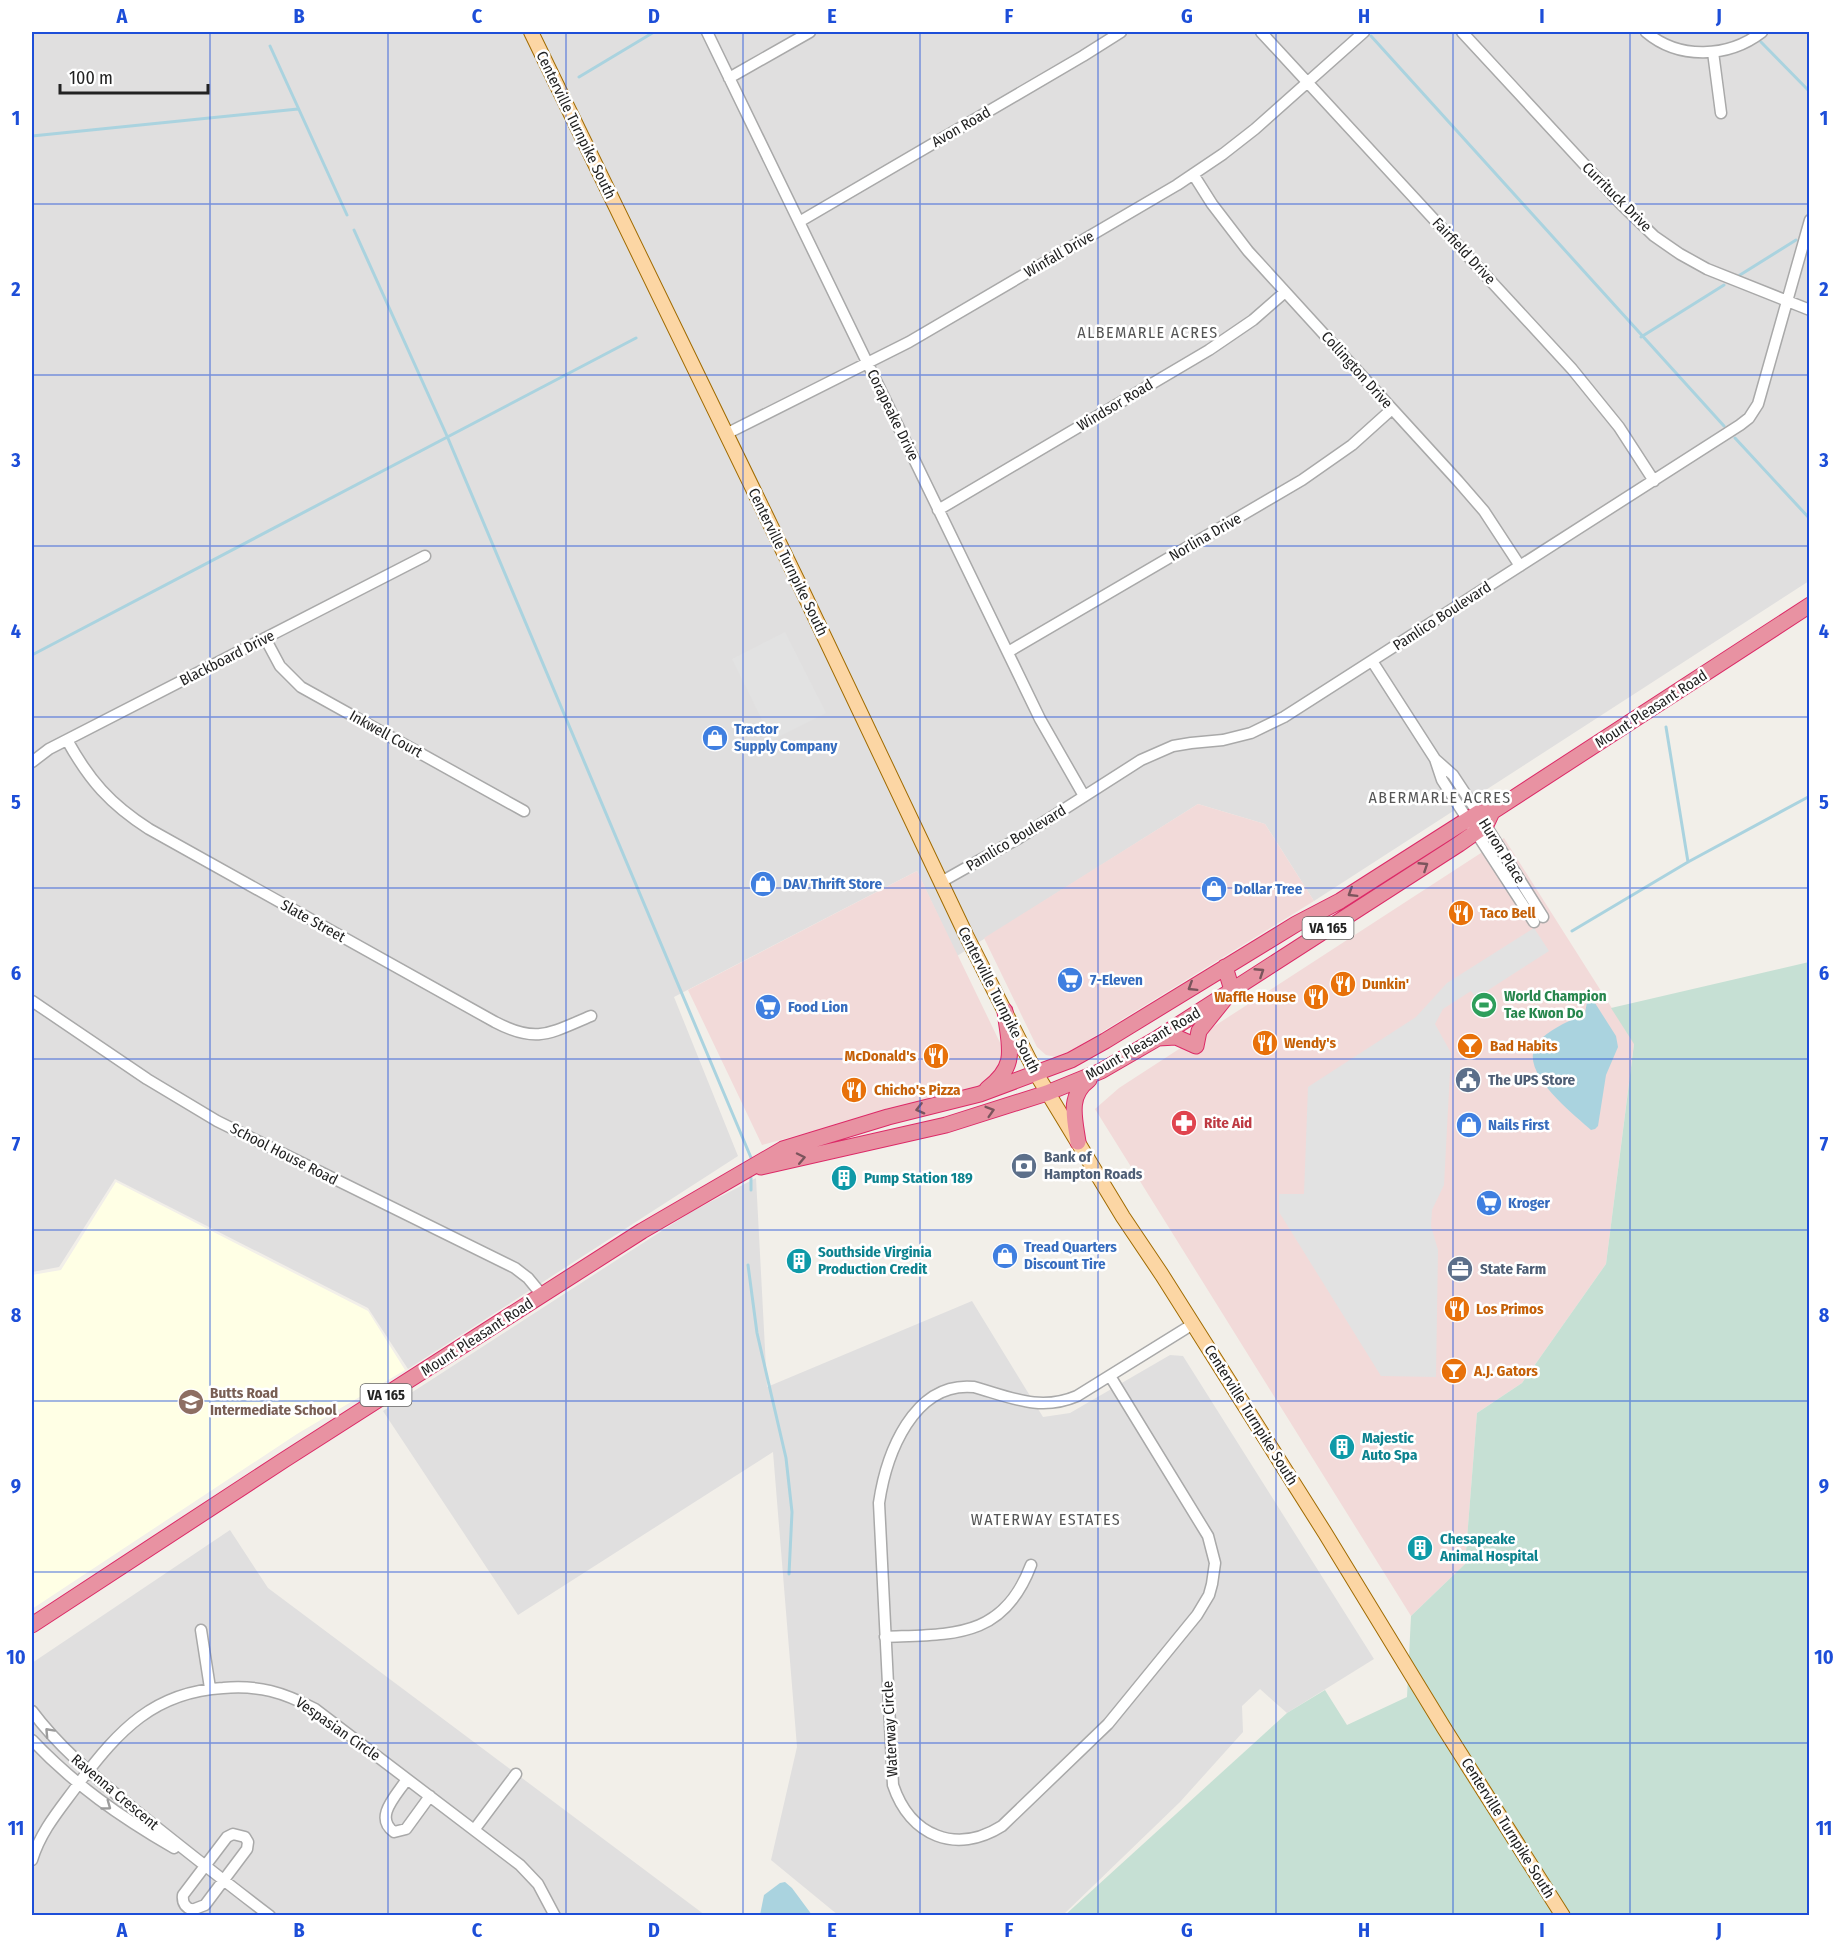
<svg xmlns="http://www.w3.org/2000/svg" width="1841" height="1947" font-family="'Fira Sans Condensed',sans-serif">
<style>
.residential{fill:#e0dfdf}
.commercial{fill:#f2dad9}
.education{fill:#ffffe5}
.wetland{fill:#c6e0d4}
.parking{fill:#e2e2e2}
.water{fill:#aad3df}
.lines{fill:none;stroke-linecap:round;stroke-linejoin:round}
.stream{stroke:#aad3df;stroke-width:3}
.minor-casing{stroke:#a9a9a9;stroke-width:13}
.major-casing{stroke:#a06b00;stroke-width:16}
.highway-casing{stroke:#dc2a67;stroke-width:17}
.minor{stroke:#fff;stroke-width:10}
.major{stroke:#fcd6a4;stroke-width:14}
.highway{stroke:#e892a2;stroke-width:15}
.oneway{stroke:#7b545c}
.oneway2{stroke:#9c9c9c}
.grid{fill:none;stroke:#1d4ed8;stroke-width:1.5;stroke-opacity:0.55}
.labels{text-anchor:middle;stroke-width:5;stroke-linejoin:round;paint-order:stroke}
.shield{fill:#fff;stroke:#646464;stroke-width:1.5}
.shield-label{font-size:14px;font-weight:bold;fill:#222}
.street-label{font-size:15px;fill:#222;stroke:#fff}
.shop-label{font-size:15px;font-weight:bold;fill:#366cbe;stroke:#fff;text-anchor:start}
.food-label{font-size:15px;font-weight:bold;fill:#c56008;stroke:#fff;text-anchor:start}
.leisure-label{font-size:15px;font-weight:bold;fill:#27864d;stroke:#fff;text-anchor:start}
.service-label{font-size:15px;font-weight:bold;fill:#4e5e75;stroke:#fff;text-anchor:start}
.health-label{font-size:15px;font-weight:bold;fill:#be3a42;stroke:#fff;text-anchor:start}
.culture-label{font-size:15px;font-weight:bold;fill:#0d838f;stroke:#fff;text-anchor:start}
.education-label{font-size:15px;font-weight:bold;fill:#785e54;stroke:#fff;text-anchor:start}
.neighbourhood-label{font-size:16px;letter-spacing:1.5px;fill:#555;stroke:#fff}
.neatline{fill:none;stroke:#1d4ed8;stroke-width:2}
.grid-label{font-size:20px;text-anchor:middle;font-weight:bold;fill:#1d4ed8}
</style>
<rect width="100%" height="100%" fill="#f2efe9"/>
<path class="residential" d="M32 32H1809V581L1314 901 1265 824 1198 804 957 956 917 871 674 997 738 1156 408 1369 368 1308 115 1179 59 1267 32 1272Z
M756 1178 767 1387 972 1301 1043 1417 1070 1413 1170 1355 1183 1356 1374 1659 1287 1713 1260 1689 1242 1706 1243 1732 1180 1802 1063 1915H838L771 1860 797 1747 773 1452 518 1615 383 1411 691 1212Z
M230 1530 268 1588 705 1915 32 1916V1663Z"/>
<path class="commercial" d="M1198 804 1265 824 1314 901 1071 1051 1056 1057 1046 1055 1037 1047 984 938Z
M1504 838 1634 1043 1606 1264 1522 1383 1477 1413 1465 1564 1411 1616 1095 1109 1119 1088Z
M917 871 1006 1055 988 1084 762 1145 688 990Z"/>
<path class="education" d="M116 1182 368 1311 405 1370 297 1434 32 1609V1275L61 1270Z"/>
<path class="wetland" d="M1809 962V1915L1064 1916 1287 1713 1325 1690 1347 1725 1407 1697 1411 1616 1465 1564 1477 1413 1522 1383 1606 1264 1634 1044 1611 1008Z"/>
<path class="parking" d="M785 632 826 713 772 740 732 659Z
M1534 928 1549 951 1476 998 1471 991 1443 1009 1435 1024 1451 1053 1444 1185 1432 1210 1431 1226 1438 1250 1436 1377 1381 1376 1279 1212V1194H1304L1308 1087 1416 1017 1447 983Z"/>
<path class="water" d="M1590 1000 1595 1003 1616 1036 1618 1047 1606 1075 1598 1126 1595 1129 1591 1130C1574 1114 1515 1070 1538 1042 1549 1029 1570 1021 1585 1013L1587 1002Z
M785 1882 792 1888 812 1915H760L764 1895 780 1883Z"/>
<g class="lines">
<path class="stream" d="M1371 36 1724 426
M1761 42 1810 92
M270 46 347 215
M579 77 654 32
M32 136 298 109
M354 230 447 436 752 1160
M1740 275 1796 240
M1641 337 1724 285
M1735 438 1810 519
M32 655 636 338
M1666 727 1688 862
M1572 931 1688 862 1810 796
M751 1190V1178
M748 1265 757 1333 786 1458 792 1512 789 1574"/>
<g class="minor-casing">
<path id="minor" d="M707 32 1040 719 1084 796
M1261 32 1572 369 1619 427 1654 481
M1462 32 1621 204 1654 236 1680 254 1707 269 1810 310
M1646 32C1679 60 1728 58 1762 32
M1713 52 1721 113
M729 78 810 32
M1193 174 1212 204 1248 251 1458 481 1484 511 1520 566
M799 222 1083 56 1121 32
M726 434 909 342 1177 185 1223 154 1255 129 1364 32
M938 510 1209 350 1253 320 1285 292
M265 638 280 666 301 687 524 811
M1008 652 1302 480 1352 445 1392 409
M1372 661 1435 759 1453 775 1478 813 1543 917
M67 740C89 780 110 804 149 829L495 1022C537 1044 550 1033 591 1016
M1435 759 1442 780 1534 922
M32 762 49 749 425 556
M941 882 1019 838 1141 760 1173 746 1191 743 1223 740 1251 733 1284 717 1740 425 1749 418 1758 404 1810 220
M32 1001 147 1079 217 1121 515 1268 528 1278 542 1295
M1110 1376 1208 1536 1215 1563 1212 1584 1209 1595 1197 1615 1108 1724 1002 1826C956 1855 910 1836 893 1785L879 1503C886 1455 913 1381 974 1387 1010 1397 1040 1412 1077 1396L1193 1324
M201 1630 210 1688
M885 1637C953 1634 1003 1639 1031 1565
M32 1711C61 1750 98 1779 135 1810 180 1846 224 1881 270 1916
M32 1740C76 1786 119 1816 174 1848
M407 1779C397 1795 373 1817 394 1832L406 1829 430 1796
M474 1830 516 1774
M233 1834 245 1837 248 1842 247 1849 205 1905 192 1910C185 1907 182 1903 183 1895L227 1837Z
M32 1860C41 1830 61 1808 79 1783 119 1730 154 1692 223 1688 259 1685 283 1692 315 1709L520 1865 538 1884 555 1916"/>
</g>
<g class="major-casing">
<path id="major" d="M531 32 804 594 966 935 1037 1075 1123 1217 1162 1275 1325 1533 1444 1728 1563 1916"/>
</g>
<g class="highway-casing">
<path id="highway" d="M1158 1038 1176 1037 1196 1046 1199 1031 1232 990 1225 967
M987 1089C1019 1065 1009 1047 1005 1011
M1078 1142C1075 1120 1067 1096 1089 1080
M761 1167 946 1125 1047 1093 1101 1071 1158 1038 1459 844 1486 825 1492 812
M32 1625 284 1460 642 1231 783 1149 888 1117 980 1094 1071 1060 1105 1041 1296 924 1340 901 1478 813 1492 812 1810 605"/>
</g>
<use href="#minor" class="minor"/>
<use href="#major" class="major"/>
<use href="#highway" class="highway"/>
</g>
<defs><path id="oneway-chevron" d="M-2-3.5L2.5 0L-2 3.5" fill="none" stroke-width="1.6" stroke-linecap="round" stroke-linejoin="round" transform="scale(1.5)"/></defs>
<g class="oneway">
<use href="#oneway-chevron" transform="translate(1424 866) rotate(-33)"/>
<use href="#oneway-chevron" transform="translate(1352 893) rotate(148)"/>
<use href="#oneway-chevron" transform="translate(1260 972) rotate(-33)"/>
<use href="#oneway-chevron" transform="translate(1192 987) rotate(148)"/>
<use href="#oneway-chevron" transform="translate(920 1109) rotate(166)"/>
<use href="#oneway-chevron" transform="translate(990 1111) rotate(-17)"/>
<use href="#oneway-chevron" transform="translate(801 1158) rotate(-12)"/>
</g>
<g class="oneway2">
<use href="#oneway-chevron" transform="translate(49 1732) rotate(-133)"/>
<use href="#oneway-chevron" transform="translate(107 1806) rotate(36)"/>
</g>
<path class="grid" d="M210 32V1916M388 32V1916M566 32V1916M743 32V1916M920 32V1916M1098 32V1916M1276 32V1916M1453 32V1916M1630 32V1916M32 204H1810M32 375H1810M32 546H1810M32 717H1810M32 888H1810M32 1059H1810M32 1230H1810M32 1401H1810M32 1572H1810M32 1743H1810"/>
<defs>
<g id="shop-disc" transform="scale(1.35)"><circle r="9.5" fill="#3f7fe0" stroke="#fff"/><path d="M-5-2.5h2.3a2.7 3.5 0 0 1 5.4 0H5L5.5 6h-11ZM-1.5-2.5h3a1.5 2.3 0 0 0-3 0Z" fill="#fff"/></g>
<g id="restaurant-disc" transform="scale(1.35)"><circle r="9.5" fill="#e8710a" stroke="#fff"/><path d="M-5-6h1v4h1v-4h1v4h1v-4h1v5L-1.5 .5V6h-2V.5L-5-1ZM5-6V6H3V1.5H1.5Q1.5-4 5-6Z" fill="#fff"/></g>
<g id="supermarket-disc" transform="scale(1.35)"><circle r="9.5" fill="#3f7fe0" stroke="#fff"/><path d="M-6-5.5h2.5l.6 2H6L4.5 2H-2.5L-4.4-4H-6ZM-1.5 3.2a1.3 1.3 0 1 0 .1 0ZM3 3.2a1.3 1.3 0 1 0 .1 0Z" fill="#fff"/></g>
<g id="stadium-disc" transform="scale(1.35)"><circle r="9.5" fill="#2e9e5b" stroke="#fff"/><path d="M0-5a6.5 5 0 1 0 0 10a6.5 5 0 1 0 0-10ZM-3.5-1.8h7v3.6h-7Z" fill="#fff"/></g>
<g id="bar-disc" transform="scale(1.35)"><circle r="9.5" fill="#e8710a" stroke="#fff"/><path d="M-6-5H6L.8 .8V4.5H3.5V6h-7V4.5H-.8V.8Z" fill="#fff"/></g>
<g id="civic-disc" transform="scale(1.35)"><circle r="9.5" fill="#5c6f8a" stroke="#fff"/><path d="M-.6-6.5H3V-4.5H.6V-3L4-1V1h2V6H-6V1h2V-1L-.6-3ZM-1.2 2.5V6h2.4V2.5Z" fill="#fff"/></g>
<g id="pharmacy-disc" transform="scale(1.35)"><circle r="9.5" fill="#e0444e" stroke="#fff"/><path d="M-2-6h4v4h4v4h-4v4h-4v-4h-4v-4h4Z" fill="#fff"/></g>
<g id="bank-disc" transform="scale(1.35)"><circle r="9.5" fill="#5c6f8a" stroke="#fff"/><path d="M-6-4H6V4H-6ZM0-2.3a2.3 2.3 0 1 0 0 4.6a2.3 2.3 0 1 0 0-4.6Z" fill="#fff"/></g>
<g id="building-disc" transform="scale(1.35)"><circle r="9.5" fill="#0f9aa8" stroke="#fff"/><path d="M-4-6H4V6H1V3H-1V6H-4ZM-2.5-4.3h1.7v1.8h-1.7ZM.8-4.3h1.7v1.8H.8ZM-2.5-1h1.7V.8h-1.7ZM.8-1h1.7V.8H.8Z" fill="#fff"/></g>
<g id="office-disc" transform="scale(1.35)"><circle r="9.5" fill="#5c6f8a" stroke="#fff"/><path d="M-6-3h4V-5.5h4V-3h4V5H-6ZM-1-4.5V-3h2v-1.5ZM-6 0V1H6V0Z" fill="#fff"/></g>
<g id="school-disc" transform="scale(1.35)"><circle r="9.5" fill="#8d6e63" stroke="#fff"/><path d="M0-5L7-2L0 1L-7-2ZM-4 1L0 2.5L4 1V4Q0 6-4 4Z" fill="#fff"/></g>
</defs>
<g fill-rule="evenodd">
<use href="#shop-disc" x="715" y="738"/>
<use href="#shop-disc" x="763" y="884"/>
<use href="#shop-disc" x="1214" y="889"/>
<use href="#restaurant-disc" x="1461" y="913"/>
<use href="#supermarket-disc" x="1070" y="980"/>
<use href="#restaurant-disc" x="1343" y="984"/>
<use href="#restaurant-disc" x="1316" y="997"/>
<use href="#stadium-disc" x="1484" y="1005"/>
<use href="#supermarket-disc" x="768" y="1007"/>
<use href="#restaurant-disc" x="1265" y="1043"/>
<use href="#bar-disc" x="1470" y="1046"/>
<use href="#restaurant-disc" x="936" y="1056"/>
<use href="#civic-disc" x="1468" y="1080"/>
<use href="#restaurant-disc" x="854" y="1090"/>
<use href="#pharmacy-disc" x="1184" y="1123"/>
<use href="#shop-disc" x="1469" y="1125"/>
<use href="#bank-disc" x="1024" y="1166"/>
<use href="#building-disc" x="844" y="1178"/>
<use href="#supermarket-disc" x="1489" y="1203"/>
<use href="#shop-disc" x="1005" y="1256"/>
<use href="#building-disc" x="799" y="1261"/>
<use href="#office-disc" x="1460" y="1269"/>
<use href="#restaurant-disc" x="1457" y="1309"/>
<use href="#bar-disc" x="1454" y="1371"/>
<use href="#school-disc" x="191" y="1402"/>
<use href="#building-disc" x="1342" y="1447"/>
<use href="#building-disc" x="1420" y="1548"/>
</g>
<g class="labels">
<g class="shield">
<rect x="1302.5" y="917" width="51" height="22" rx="4.5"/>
<rect x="360.5" y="1384" width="51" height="22" rx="4.5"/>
</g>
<g class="shield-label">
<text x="1328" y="933">VA 165</text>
<text x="386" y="1400">VA 165</text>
</g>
<g class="street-label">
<text transform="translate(576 125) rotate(64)" y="5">Centerville Turnpike South</text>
<text transform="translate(961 127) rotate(-30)" y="5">Avon Road</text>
<text transform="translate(1617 197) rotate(45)" y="5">Currituck Drive</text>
<text transform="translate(1464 251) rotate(47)" y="5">Fairfield Drive</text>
<text transform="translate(1059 254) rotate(-30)" y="5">Winfall Drive</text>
<text transform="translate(1357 370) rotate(48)" y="5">Collington Drive</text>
<text transform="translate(1115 405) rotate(-31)" y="5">Windsor Road</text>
<text transform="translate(893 415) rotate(64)" y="5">Corapeake Drive</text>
<text transform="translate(1205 537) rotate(-30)" y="5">Norlina Drive</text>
<text transform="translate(788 562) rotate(64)" y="5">Centerville Turnpike South</text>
<text transform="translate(1442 616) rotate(-33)" y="5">Pamlico Boulevard</text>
<text transform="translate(227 658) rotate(-27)" y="5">Blackboard Drive</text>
<text transform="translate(1651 709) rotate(-33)" y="5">Mount Pleasant Road</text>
<text transform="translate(386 734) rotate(29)" y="5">Inkwell Court</text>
<text transform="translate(1016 838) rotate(-31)" y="5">Pamlico Boulevard</text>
<text transform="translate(1502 851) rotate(58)" y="5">Huron Place</text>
<text transform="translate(313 921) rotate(29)" y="5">Slate Street</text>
<text transform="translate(999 1000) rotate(63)" y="5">Centerville Turnpike South</text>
<text transform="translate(1143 1044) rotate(-30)" y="5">Mount Pleasant Road</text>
<text transform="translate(284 1154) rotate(27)" y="5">School House Road</text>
<text transform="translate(477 1337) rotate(-33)" y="5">Mount Pleasant Road</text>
<text transform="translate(1251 1415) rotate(58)" y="5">Centerville Turnpike South</text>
<text transform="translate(338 1729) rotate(35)" y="5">Vespasian Circle</text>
<text transform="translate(890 1729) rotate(-93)" y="5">Waterway Circle</text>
<text transform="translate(115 1792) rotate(40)" y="5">Ravenna Crescent</text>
<text transform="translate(1508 1828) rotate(58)" y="5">Centerville Turnpike South</text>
</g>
<g class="shop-label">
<text x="734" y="734">Tractor<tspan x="734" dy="17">Supply Company</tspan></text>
<text x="783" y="889">DAV Thrift Store</text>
<text x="1234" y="894">Dollar Tree</text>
<text x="1090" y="985">7-Eleven</text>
<text x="788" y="1012">Food Lion</text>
<text x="1488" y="1130">Nails First</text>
<text x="1508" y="1208">Kroger</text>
<text x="1024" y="1252">Tread Quarters<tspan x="1024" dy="17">Discount Tire</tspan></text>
</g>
<g class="food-label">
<text x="1480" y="918">Taco Bell</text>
<text x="1362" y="989">Dunkin'</text>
<text x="1296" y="1002" text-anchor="end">Waffle House</text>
<text x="1284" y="1048">Wendy's</text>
<text x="1490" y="1051">Bad Habits</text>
<text x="916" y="1061" text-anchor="end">McDonald's</text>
<text x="874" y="1095">Chicho's Pizza</text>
<text x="1476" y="1314">Los Primos</text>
<text x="1474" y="1376">A.J. Gators</text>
</g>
<g class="leisure-label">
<text x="1504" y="1001">World Champion<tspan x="1504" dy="17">Tae Kwon Do</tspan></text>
</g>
<g class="service-label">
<text x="1488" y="1085">The UPS Store</text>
<text x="1044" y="1162">Bank of<tspan x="1044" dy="17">Hampton Roads</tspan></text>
<text x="1480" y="1274">State Farm</text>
</g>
<g class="health-label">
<text x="1204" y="1128">Rite Aid</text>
</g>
<g class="culture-label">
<text x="864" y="1183">Pump Station 189</text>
<text x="818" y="1257">Southside Virginia<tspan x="818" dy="17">Production Credit</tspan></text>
<text x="1362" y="1443">Majestic<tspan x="1362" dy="17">Auto Spa</tspan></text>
<text x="1440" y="1544">Chesapeake<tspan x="1440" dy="17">Animal Hospital</tspan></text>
</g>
<g class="education-label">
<text x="210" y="1398">Butts Road<tspan x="210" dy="17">Intermediate School</tspan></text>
</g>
<g class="neighbourhood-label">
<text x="1148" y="338">ALBEMARLE ACRES</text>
<text x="1440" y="803">ABERMARLE ACRES</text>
<text x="1046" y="1525">WATERWAY ESTATES</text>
</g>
</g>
<rect width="1841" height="1947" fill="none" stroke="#ffffff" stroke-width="66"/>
<path d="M60 84v9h148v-9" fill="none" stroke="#222222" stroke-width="3"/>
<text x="69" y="84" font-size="18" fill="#222222" stroke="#ffffff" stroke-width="4.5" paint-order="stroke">100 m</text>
<rect x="33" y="33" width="1775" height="1881" class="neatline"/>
<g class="grid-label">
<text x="122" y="23">A</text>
<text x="299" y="23">B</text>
<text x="477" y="23">C</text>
<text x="654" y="23">D</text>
<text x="832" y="23">E</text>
<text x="1009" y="23">F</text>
<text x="1187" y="23">G</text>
<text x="1364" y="23">H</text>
<text x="1542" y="23">I</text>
<text x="1719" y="23">J</text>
<text x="16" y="125">1</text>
<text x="1824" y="125">1</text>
<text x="16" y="296">2</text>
<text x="1824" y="296">2</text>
<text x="16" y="467">3</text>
<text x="1824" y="467">3</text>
<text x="16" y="638">4</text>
<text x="1824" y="638">4</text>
<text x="16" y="809">5</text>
<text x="1824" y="809">5</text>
<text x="16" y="980">6</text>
<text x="1824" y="980">6</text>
<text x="16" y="1151">7</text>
<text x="1824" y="1151">7</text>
<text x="16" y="1322">8</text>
<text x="1824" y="1322">8</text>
<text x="16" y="1493">9</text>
<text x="1824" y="1493">9</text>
<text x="16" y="1664">10</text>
<text x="1824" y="1664">10</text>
<text x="16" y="1835">11</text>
<text x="1824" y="1835">11</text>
<text x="122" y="1937">A</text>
<text x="299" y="1937">B</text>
<text x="477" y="1937">C</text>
<text x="654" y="1937">D</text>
<text x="832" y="1937">E</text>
<text x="1009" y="1937">F</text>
<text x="1187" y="1937">G</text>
<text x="1364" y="1937">H</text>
<text x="1542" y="1937">I</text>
<text x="1719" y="1937">J</text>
</g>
</svg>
